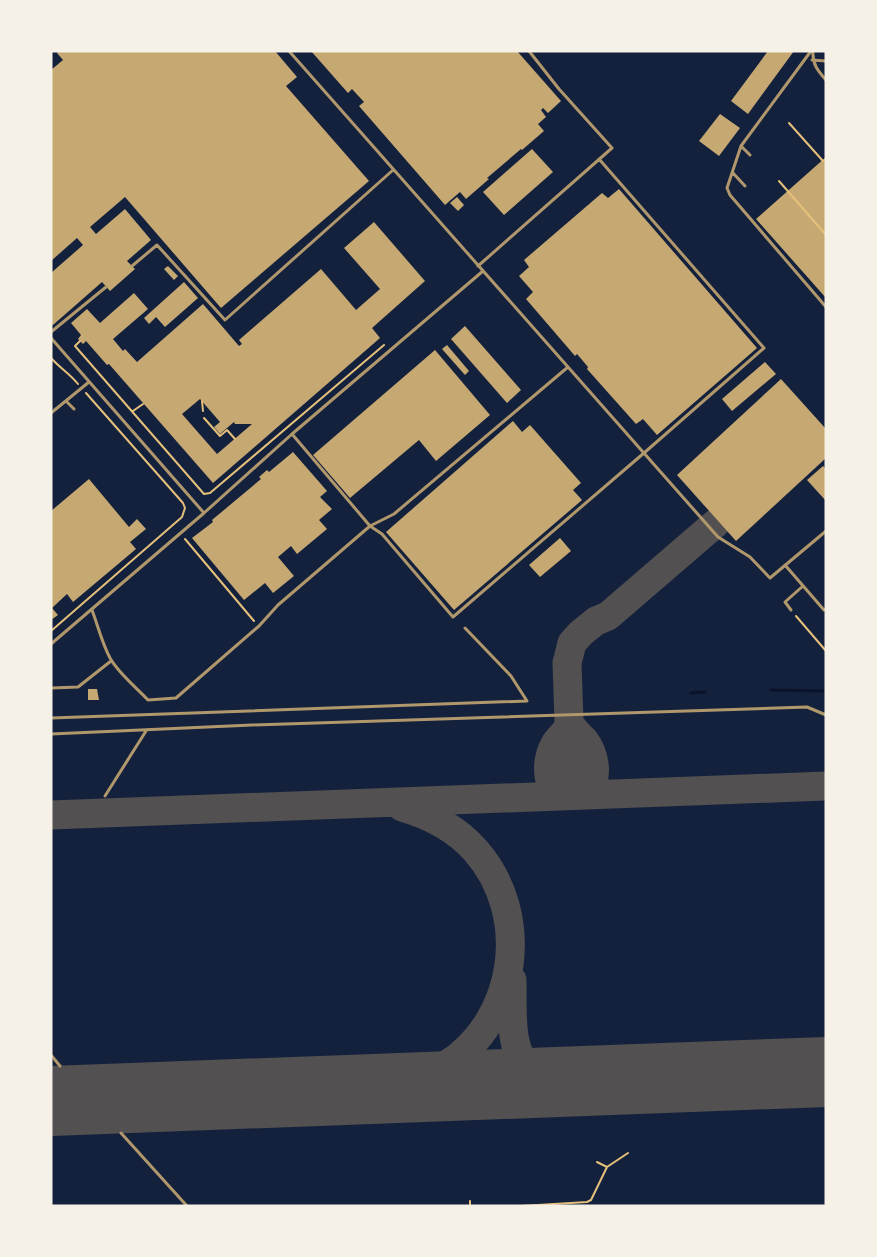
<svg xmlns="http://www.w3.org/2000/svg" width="877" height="1257" font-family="'Public Sans',sans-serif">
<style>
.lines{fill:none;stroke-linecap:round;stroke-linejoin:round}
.stream{stroke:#0b132b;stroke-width:3}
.taxiway{stroke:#525050;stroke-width:29}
.runway{stroke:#525050;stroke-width:70}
.building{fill:#c6a872;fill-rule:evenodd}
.path{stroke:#e5c07b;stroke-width:2}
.service{stroke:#b1986c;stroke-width:3}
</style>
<rect width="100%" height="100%" fill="#14213d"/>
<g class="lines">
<path class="stream" d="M771 690 826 691
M691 693 705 692"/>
<path class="taxiway" d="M569 722C573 730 578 734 584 740 596 755 599 780 586 795
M588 795 580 791 571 777 567 663 572 643 581 633 596 621 608 616 716 523
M561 796C545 785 546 760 555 744 559 737 567 733 569 724
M51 815 826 786
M512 980C513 1009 507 1055 534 1073 544 1079 557 1080 568 1081
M365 1089C393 1085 420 1081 445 1066 518 1021 532 915 476 851 456 828 430 815 402 807"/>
<path class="runway" d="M51 1101 826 1072"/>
</g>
<path class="building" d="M59 51H275L297 77 286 86 369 181 221 308 125 197 90 227 96 234 125 209 151 240 127 261 135 269 110 291 102 282 53 325 51 323V273L83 245 77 238 51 261V70L63 60 57 53Z
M311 51H517L561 101 548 113 543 108 541 110 546 117 538 124 544 131 522 150 521 149 487 178 489 179 466 199 460 192 445 205 359 106 364 102 352 89 348 93Z
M768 51H794L748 114 731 101Z
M720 114 740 128 719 156 699 141Z
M532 149 553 172 504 215 483 192Z
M826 157V298L756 219Z
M619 189 757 348 657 435 643 419 636 424 587 369 588 367 577 354 575 356 526 299 533 292 519 276 529 267 524 260 602 193 608 198Z
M457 197 464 205 458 211 450 203Z
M374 222 425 281 372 328 380 338 213 483 109 364 107 365 86 341 83 344 78 339 81 335 71 323 87 309 100 323 134 293 148 309 113 339 123 351 125 349 137 362 203 304 239 346 242 344 239 340 321 269 356 310 380 289 344 248ZM200 399 220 422 214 427 220 434 234 422 235 424H252L217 454 182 414Z
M168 266 178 276 174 280 164 269Z
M184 282 198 298 165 327 156 317 149 324 144 318Z
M465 326 521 390 507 403 451 339Z
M447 345 469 371 465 375 442 349Z
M435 350 490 415 436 461 419 440 350 498 313 455Z
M765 362 776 374 732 411 722 399Z
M781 379 826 429V458L736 541 677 475Z
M513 421 522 432 530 425 581 483 573 490 582 500 454 610 386 532Z
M293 452 327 491 320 497 332 509 319 520 327 529 297 554 291 546 278 557 294 576 273 593 265 583 244 600 192 538 213 522 212 520 261 479 259 477 267 470 269 472Z
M823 466 826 469V501L807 480Z
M89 479 129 527 137 519 146 529 130 542 136 549 73 602 67 594 52 608 58 615 51 620V511Z
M560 538 571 551 540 577 529 565Z
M88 689H97L99 700H88Z"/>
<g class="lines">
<path class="path" d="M789 123 823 161
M779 181 826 235
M80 341 75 346 204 494 210 493 384 345
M51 358C60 368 70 374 78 384
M202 401 203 411
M133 411 143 404
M204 418 220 436 227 430 235 439
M185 539 254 621
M796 616 826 651
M51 631 182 517 185 508 183 503 86 393
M607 1167 628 1153
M470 1201V1206
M521 1206 587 1202 591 1200 607 1167 597 1162"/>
<path class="service" d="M289 51 718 537 750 557 770 578 826 531
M811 51 741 146 727 188 730 195 826 307
M813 51C812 64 818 71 826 80
M812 60 826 61
M741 146 750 155
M733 173 745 186
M132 266 157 245 225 320 393 170
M478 266 612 148 559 89 529 51
M51 332 106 287
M51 338 204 513
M66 401 74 409
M51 413 89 382
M292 434 370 526 382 534 453 617 644 453 764 348 599 159
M785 565 824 610 826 609
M92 610C98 626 102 643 110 658 119 674 136 687 148 700L176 698 259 626 278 605 370 526 394 514 568 367
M791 610 785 602 803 586
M51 644 204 513 292 434 483 271
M51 688 78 687 111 661
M51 718 527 701 511 676 465 628
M51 734 252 725 807 707 826 715
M105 796 146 731
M51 1055 60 1066
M121 1133 187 1206"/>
</g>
<rect width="877" height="1257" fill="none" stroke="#f6f1e7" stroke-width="105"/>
</svg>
